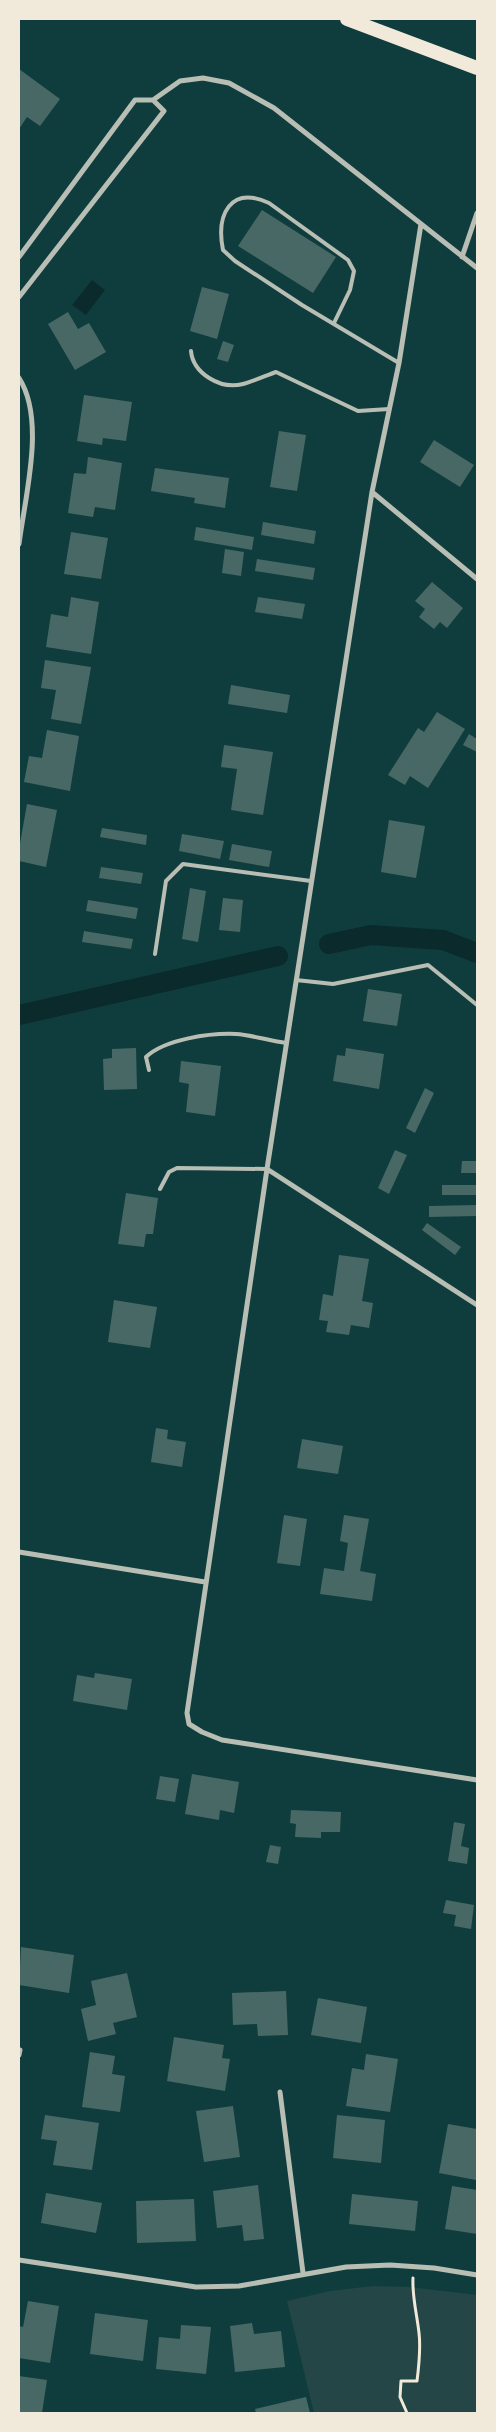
<svg xmlns="http://www.w3.org/2000/svg" width="496" height="2432" font-family="'IBM Plex Sans',sans-serif">
<style>
.green{fill:#244646}
.water{fill:#0a2a2b}
.lines{fill:none;stroke-linecap:round;stroke-linejoin:round}
.canal{stroke:#0a2a2b;stroke-width:20}
.building{fill:#486865}
.path{stroke:#f1e9da;stroke-width:3}
.service{stroke:#b8beb3;stroke-width:4}
.minor{stroke:#b8beb3;stroke-width:5}
.trunk{stroke:#f1e9da;stroke-width:14}
</style>
<rect width="100%" height="100%" fill="#0f3d3e"/>
<path class="green" d="M373 2286 409 2287 477 2295V2413H314L287 2301 330 2291Z"/>
<path class="water" d="M92 280 105 290 86 315 72 305Z"/>
<g class="lines">
<path class="canal" d="M329 944 371 935 443 940 477 953
M19 1015 278 956"/>
</g>
<path class="building" d="M19 69 60 99 40 126 27 117 19 129Z
M262 210 336 257 313 293 238 246Z
M202 287 229 294 217 339 190 331Z
M68 312 78 329 89 323 106 352 75 370 48 324Z
M223 341 234 345 228 362 217 359Z
M84 395 132 402 126 441 103 438 102 445 77 441Z
M279 431 306 435 297 491 270 487Z
M434 440 474 465 460 487 420 462Z
M88 457 122 463 115 510 95 507 93 517 68 513 74 473 86 474Z
M155 468 229 478 225 508 194 503 195 498 151 491Z
M263 522 316 531 314 544 261 535Z
M196 527 254 537 252 550 194 540Z
M71 532 108 538 101 579 64 574Z
M225 549 244 552 241 576 222 573Z
M257 559 315 568 313 580 255 571Z
M432 582 463 608 447 628 440 622 434 629 419 617 425 609 415 601Z
M71 597 99 602 91 654 46 647 51 614 68 617Z
M258 597 305 604 302 619 255 612Z
M45 660 91 667 81 724 51 719 56 690 41 688Z
M231 685 290 695 287 713 228 704Z
M437 712 465 729 428 788 410 776 405 785 388 775 418 728 424 732Z
M47 730 79 736 70 791 24 782 29 756 42 758Z
M469 734 477 739V752L463 745Z
M224 745 273 752 263 815 231 810 237 769 221 767Z
M27 804 57 810 46 867 19 861V849Z
M389 820 425 826 416 878 381 872Z
M102 828 147 835 146 845 100 837Z
M182 834 224 841 220 859 179 851Z
M232 844 272 851 269 867 229 860Z
M101 867 143 873 141 884 99 878Z
M190 888 206 891 198 942 182 939Z
M223 898 243 900 240 932 219 930Z
M88 900 138 908 136 919 86 911Z
M84 931 133 939 131 949 82 942Z
M368 989 402 994 397 1026 363 1021Z
M136 1048 137 1089 104 1090 103 1059 112 1058V1049Z
M346 1048 384 1054 379 1089 333 1081 337 1055 345 1056Z
M181 1061 221 1066 215 1116 186 1112 189 1084 179 1082Z
M425 1088 434 1093 415 1133 406 1128Z
M395 1150 407 1155 389 1194 378 1188Z
M462 1161H477V1173H461Z
M442 1185H477V1195H442Z
M126 1193 158 1198 153 1234H146L144 1247 118 1244Z
M477 1205V1216L429 1217V1206Z
M427 1223 461 1247 455 1255 422 1230Z
M339 1255 369 1259 362 1301 373 1303 369 1328 351 1325 349 1335 326 1332 328 1321 319 1320 323 1294 333 1296Z
M114 1300 157 1307 150 1348 108 1342Z
M156 1428 168 1430 167 1439 186 1442 182 1467 151 1462Z
M302 1439 343 1446 338 1474 297 1468Z
M284 1515 307 1519 300 1566 277 1563Z
M344 1515 369 1519 360 1571 376 1574 372 1601 320 1594 324 1568 344 1571 348 1543 340 1541Z
M95 1673 132 1679 127 1710 73 1701 77 1675 94 1678Z
M192 1774 239 1782 234 1813 220 1810 219 1820 185 1814Z
M160 1776 179 1779 175 1802 156 1799Z
M291 1810 341 1812 340 1832H321V1838L295 1837 296 1824 290 1823Z
M454 1822 465 1824 461 1846 469 1848 467 1864 448 1861Z
M270 1845 281 1847 278 1864 266 1862Z
M446 1900 474 1905 471 1929 454 1926 456 1915 443 1913Z
M21 1947 74 1955 69 1993 19 1985Z
M127 1973 137 2017 113 2023 116 2034 88 2041 81 2009 96 2005 91 1981Z
M286 1991 288 2035 258 2036 257 2024 233 2025 232 1993Z
M318 1998 367 2007 361 2043 311 2035Z
M174 2037 224 2045 222 2058 230 2059 225 2091 167 2081Z
M90 2052 115 2056 112 2074 125 2076 120 2112 82 2107Z
M366 2054 398 2059 390 2112 346 2106 352 2068 364 2070Z
M233 2106 240 2157 204 2162 196 2111Z
M45 2115 99 2123 92 2170 53 2165 57 2141 41 2139Z
M337 2115 385 2120 381 2163 333 2158Z
M448 2124 477 2129 476 2180 439 2173Z
M258 2185 264 2239 244 2241 242 2225 217 2228 213 2191Z
M452 2186 477 2190V2234L445 2229Z
M46 2193 102 2203 96 2233 41 2223Z
M352 2194 418 2201 415 2231 349 2224Z
M194 2199 196 2241 137 2243 136 2201Z
M28 2301 59 2306 50 2363 19 2358V2326L23 2327Z
M95 2313 148 2320 143 2361 90 2354Z
M252 2323 254 2334 281 2331 285 2367 235 2372 230 2326Z
M181 2325 211 2327 206 2374 156 2369 159 2337 180 2339Z
M19 2376 47 2380 42 2413H19Z
M306 2397 310 2413H256L255 2409Z"/>
<g class="lines">
<path class="path" d="M407 2413 400 2397 401 2381H417C419 2365 421 2349 419 2333 417 2314 412 2297 413 2278"/>
<path class="service" d="M334 323 350 290 354 271 348 260 269 203C230 185 216 215 223 250L235 261 302 305 399 363
M191 351C193 373 220 390 243 384 254 381 265 376 276 372L358 411 389 409
M155 954 166 881 183 864 311 881
M296 980 333 984 428 965 477 1005
M149 1070 146 1057C165 1039 210 1033 236 1034 252 1035 270 1041 286 1043
M160 1189 169 1172 177 1168 267 1169"/>
<path class="minor" d="M153 100 180 81 203 78 229 83 274 108 477 268
M421 224 399 363 372 492 267 1169 187 1713 189 1724 202 1732 222 1740 477 1780
M19 257 135 100H153L164 111 19 297
M462 257 477 213
M19 378C46 420 25 496 19 544
M372 492 477 579
M267 1169 477 1305
M19 1552 205 1582
M19 2055 20 2050
M280 2092 303 2273
M19 2260 196 2287 239 2286 346 2267 390 2265 434 2268 477 2275"/>
<path class="trunk" d="M347 19 477 68"/>
</g>
<rect width="496" height="2432" fill="none" stroke="#f1e9da" stroke-width="40"/>
</svg>
